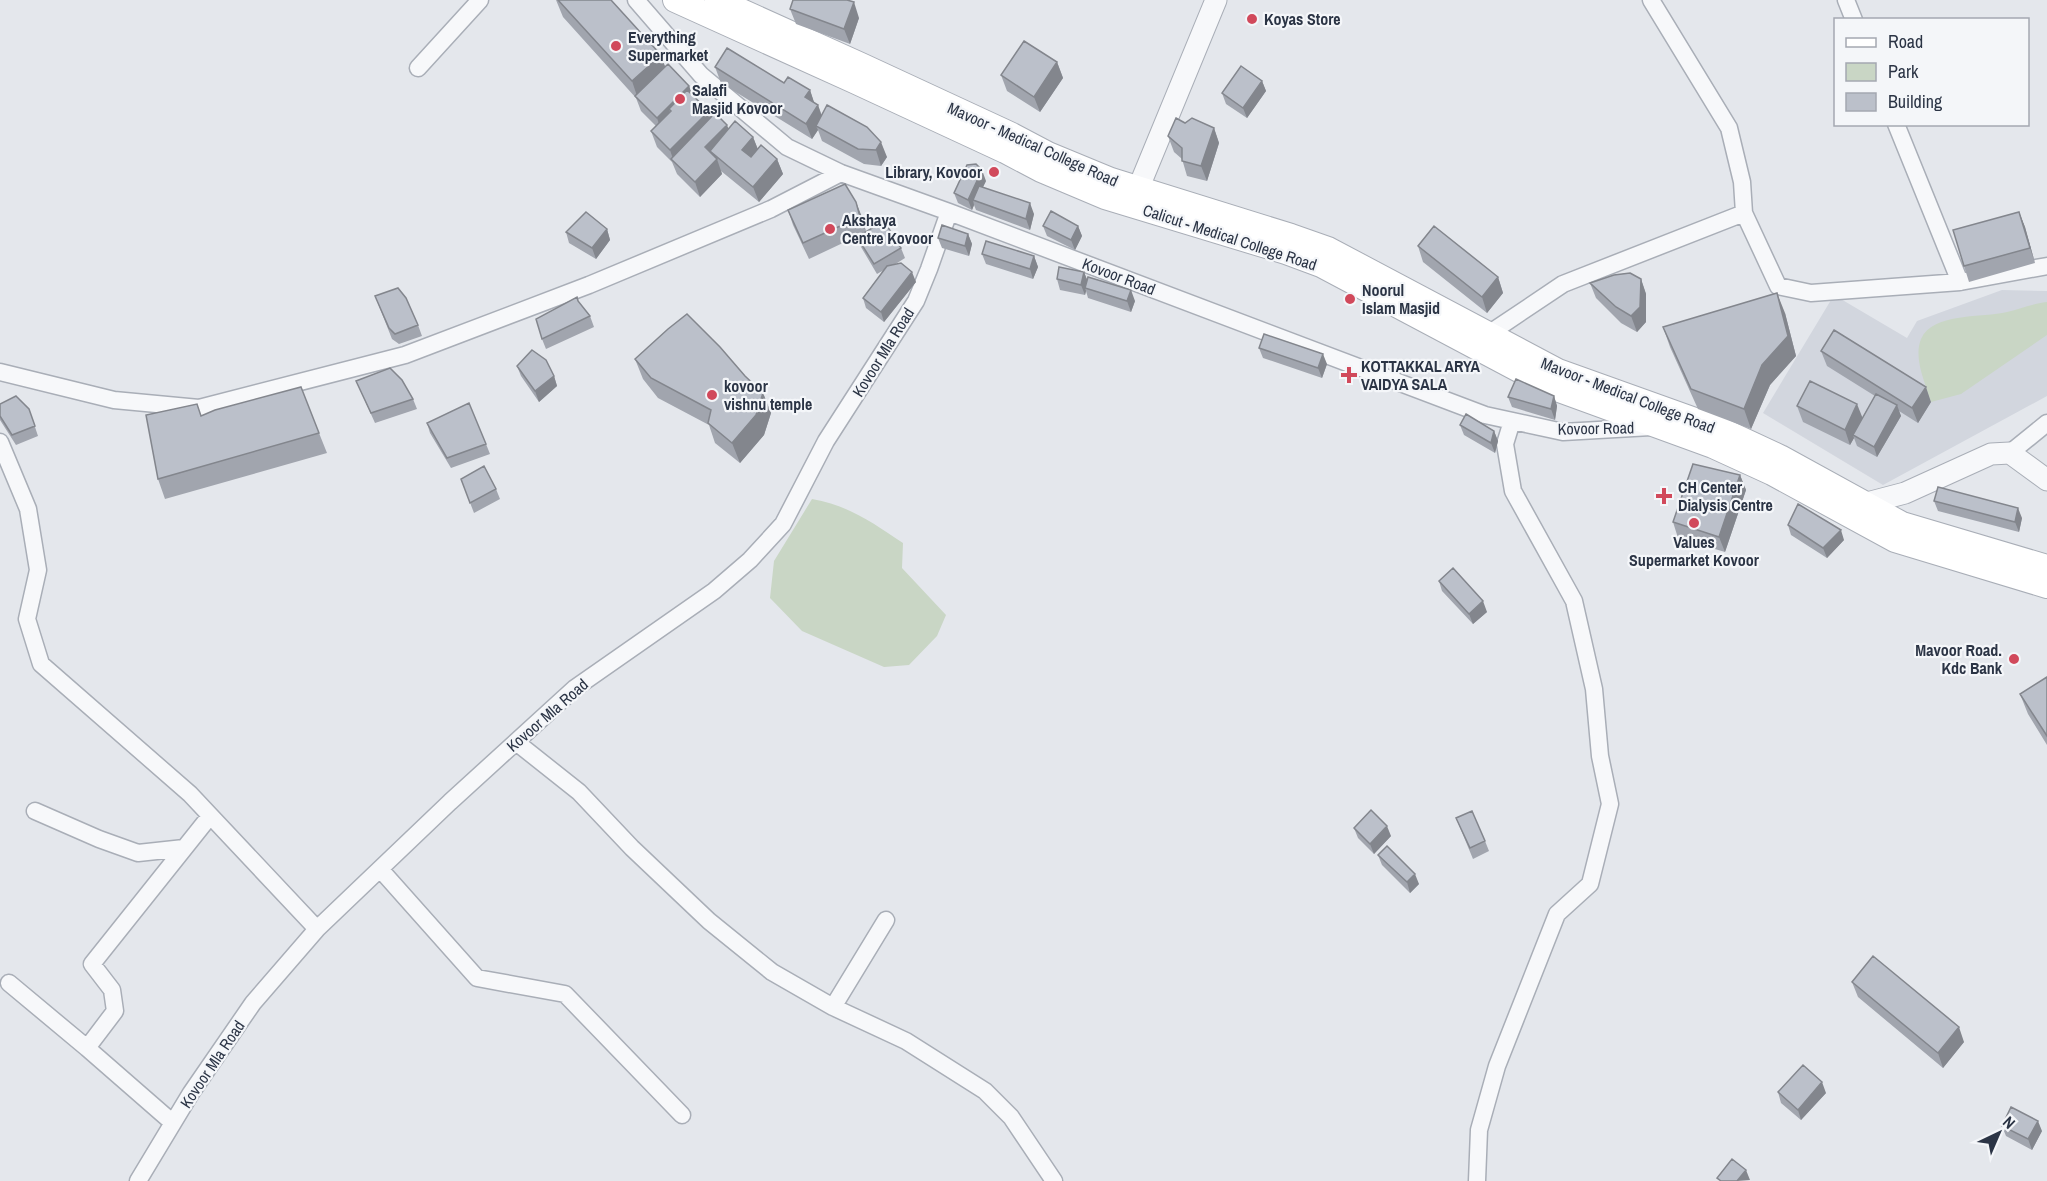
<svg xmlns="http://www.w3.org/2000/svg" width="2047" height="1181" font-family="'Archivo Narrow',sans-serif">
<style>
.built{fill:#d2d6de}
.green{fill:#c9d6c5}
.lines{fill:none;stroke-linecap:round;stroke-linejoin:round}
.minor-casing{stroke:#a9aeb7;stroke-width:19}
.tertiary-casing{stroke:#a9aeb7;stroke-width:23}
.secondary-casing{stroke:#a9aeb7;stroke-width:26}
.minor{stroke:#f7f8fa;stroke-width:16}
.tertiary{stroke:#f7f8fa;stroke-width:21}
.secondary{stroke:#fff;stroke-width:24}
.wall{fill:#a1a5ae}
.shaded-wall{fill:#83868d}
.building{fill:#bbc0ca;stroke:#83868d;stroke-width:1.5}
.poi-dot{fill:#d1495b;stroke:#f4f6f9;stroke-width:2}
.labels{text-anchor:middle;stroke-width:4.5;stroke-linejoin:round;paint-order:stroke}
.poi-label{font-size:16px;font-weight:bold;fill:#2b3445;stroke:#f4f6f9;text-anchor:start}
.street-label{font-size:16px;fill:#2b3445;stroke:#f4f6f9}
</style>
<rect width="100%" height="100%" fill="#e4e7ec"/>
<path class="built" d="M2002 290 2047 291V396L1883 485 1763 413 1834 295 1907 338 1917 321Z"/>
<path class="green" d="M2047 302V335L1961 394 1931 402C1926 384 1913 359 1921 339 1933 312 1983 318 2007 312 2021 309 2031 304 2047 302Z
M812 499C848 505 873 523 903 543L902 568 946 615 937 636 909 665 884 667 802 631 770 598 774 561Z"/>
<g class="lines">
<g class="minor-casing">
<path id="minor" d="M636 0 701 75 787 147 841 173 949 212 1485 415 1563 432 1651 427
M1846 0 1854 20
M418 68 480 0
M1896 124 1960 282
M1744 213 1778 286 1811 293 1960 282 2047 266
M1487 335 1563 284 1744 213 1742 182 1729 128 1651 0
M0 372 114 400 199 408 405 355 589 285 771 209 841 173
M0 442 28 509 38 570 27 619 41 664 190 794 317 929
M2010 453 2047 423
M516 742 579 792 632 848 709 921 772 972 833 1007 906 1041 985 1091 1011 1117 1054 1181
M35 811 99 839 138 853 184 848
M380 869 477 978 565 994 682 1115
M9 983 87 1048 173 1123
M833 1007 886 920
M87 1048 115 1011 112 990 92 964 210 816
M138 1181 191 1093 253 1003 317 929 450 802 575 688 714 591 750 560 783 524 826 441 916 301 929 269 949 212
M1477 1181 1479 1130 1497 1066 1557 914 1590 884 1610 804 1600 756 1594 689 1574 601 1513 491 1505 444 1512 421"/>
</g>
<g class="tertiary-casing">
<path id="tertiary" d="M1135 203 1143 177 1216 0
M1867 503 1905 493 1991 454 2010 453 2047 480"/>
</g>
<g class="secondary-casing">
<path id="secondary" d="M675 0 854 81 1005 151 1041 170 1105 197 1286 252 1321 265 1551 387 1713 446 1772 473 1895 540 2047 586
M717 0 861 65 1012 135 1048 154 1111 180 1291 236 1328 249 1558 371 1720 429 1780 457 1902 524 2047 567"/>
</g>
<use href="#minor" class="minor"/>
<use href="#tertiary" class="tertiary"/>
<use href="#secondary" class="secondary"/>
</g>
<path class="wall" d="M556 0H611L665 66 689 86 692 95 709 111 711 118 728 129 753 137 758 150 777 159 783 174 759 202 721 171 722 174 700 197 677 174 672 162 657 147 651 131 656 126 641 111 636 98 563 17Z
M790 9 859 18 850 44 796 24Z
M1057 62 1063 78 1040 112 1007 91 1001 75Z
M715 67 810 90 814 103 818 105 822 116 887 157 881 166 864 164 822 141 818 130 812 139 721 83Z
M1262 81 1266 91 1247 118 1226 104 1222 93Z
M1185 123 1214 128 1219 143 1207 181 1187 176 1182 159 1174 152 1168 136Z
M986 181 983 187 1034 214 1030 230 976 210 974 205 972 210 958 203 954 193Z
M788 210 862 217 866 232 901 248 905 258 894 265 916 282 884 322 866 308 863 298 884 270 877 274 861 247 857 237 864 233 809 259 793 225Z
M2019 212 2025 227 2035 263 1969 282 1964 266Z
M1043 226H1078L1082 236 1075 250 1047 236Z
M607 229 610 240 596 259 569 243 566 232Z
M968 234 972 244 969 256 942 248 938 238Z
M1418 246 1498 277 1503 293 1487 313 1423 262Z
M982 254 1034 256 1038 267 1033 279 986 264Z
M1084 272 1087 280 1135 301 1131 312 1088 298 1086 291 1085 295 1060 290 1057 279Z
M1641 279 1646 294V322L1637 332 1621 323 1596 298 1590 283Z
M375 296 418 325 422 336 399 344 392 339Z
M577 297 579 303 590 316 594 327 546 349 542 339Z
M1785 313 1796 356 1770 385 1751 429 1698 409 1670 347 1663 327Z
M1259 348 1327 364 1322 378 1263 358Z
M1821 351 1931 402 1918 423 1899 411 1901 416 1877 457 1857 446 1854 438 1850 445 1803 422 1797 406 1862 418 1875 396 1827 366Z
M635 359 745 376 763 393 771 413 764 435 740 463 715 443 709 425 658 398 643 379Z
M517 366 554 376 557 386 539 402 521 376Z
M356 381 413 399 417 409 375 423Z
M1554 396 1557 406 1555 420 1512 407 1508 397Z
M0 404 29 409 38 436 16 445 0 420Z
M201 416 319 433 327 453 165 499 158 479Z
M427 423 486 444 490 454 451 468 430 433Z
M1460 425 1494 431 1498 441 1495 453 1464 435Z
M1740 475 1746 490 1725 552 1678 538 1673 522Z
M461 479 496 489 500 499 474 513Z
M1934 501 2022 518 2019 532 1938 511Z
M1788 525 1844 540 1827 558 1791 535Z
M1439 581 1487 612 1473 624 1442 591Z
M2047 677V745L2028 714 2020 694Z
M1456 818 1485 841 1489 851 1473 859Z
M1354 828 1391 836 1374 854 1358 838Z
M1378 855 1419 884 1410 893 1382 865Z
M1852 982 1964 1042 1943 1068 1858 997Z
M1778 1092 1826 1093 1801 1120 1781 1103Z
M2002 1126 2042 1131 2032 1150 2006 1136Z"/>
<path class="shaded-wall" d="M854 2 859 18 850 44 844 29Z
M661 55 668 75 638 99 632 81Z
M1057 62 1063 78 1040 112 1034 97Z
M1262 81 1266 91 1247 118 1243 108Z
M689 86 695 101 671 111 669 109 673 122 662 133 657 118Z
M810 90 815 105 805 97Z
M818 105 823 120 816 126 818 130 812 139 806 124Z
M709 111 714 126 674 162 670 150Z
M727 125 733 140 710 151 713 160 705 147Z
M1214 128 1219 143 1207 181 1201 166Z
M753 137 759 152 748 165 742 150Z
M881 142 887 157 881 166 876 150Z
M717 159 722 174 700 197 695 182Z
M777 159 783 174 759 202 753 187Z
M982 170 986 181 976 201 973 200 974 205 972 210 968 200Z
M856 202 862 217 866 232 860 217Z
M1030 203 1034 214 1030 230 1026 219Z
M2019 212 2025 227 2035 263 2030 248Z
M1078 226 1082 236 1075 250 1071 240Z
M607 229 610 240 596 259 592 248Z
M968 234 972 244 969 256 965 246Z
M1034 256 1038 267 1033 279 1030 269Z
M912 272 916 282 884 322 881 312Z
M1084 272 1088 282 1085 288 1086 291 1085 295 1081 285Z
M1498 277 1503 293 1487 313 1482 297Z
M1641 279 1646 294V322L1637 332 1631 316Z
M1131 290 1135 301 1131 312 1127 301Z
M1777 293 1785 313 1796 356 1770 385 1751 429 1744 409Z
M1323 354 1327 364 1322 378 1318 368Z
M554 376 557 386 539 402 535 391Z
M1926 387 1931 402 1918 423 1912 408Z
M763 393 771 413 764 435 740 463 732 443Z
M1554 396 1557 406 1555 420 1551 409Z
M1857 404 1863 419 1853 435 1854 438 1850 445 1845 430Z
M1897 405 1901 416 1877 457 1874 447Z
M1494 431 1498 441 1495 453 1491 443Z
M1740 475 1746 490 1725 552 1719 537Z
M2018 508 2022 518 2019 532 2015 522Z
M1841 530 1844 540 1827 558 1823 548Z
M1483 601 1487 612 1473 624 1469 614Z
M1387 826 1391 836 1374 854 1370 844Z
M1415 874 1419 884 1410 893 1407 882Z
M1959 1027 1964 1042 1943 1068 1938 1053Z
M1822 1082 1826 1093 1801 1120 1798 1110Z
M2038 1121 2042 1131 2032 1150 2028 1139Z
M1746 1170 1750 1180 1737 1181Z"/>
<path class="building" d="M558 0H611L661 55 632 81Z
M793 0H847L854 2 844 29 790 9Z
M1024 41 1057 62 1034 97 1001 75Z
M727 48 784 83 788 77 810 90 805 97 818 105 806 124 715 67Z
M668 64 689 86 657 118 635 96Z
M1241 66 1262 81 1243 108 1222 93Z
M687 90 709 111 670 150 651 131 671 111 669 109Z
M827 105 867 127 881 142 876 150 858 149 816 126Z
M715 113 727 125 705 147 717 159 695 182 671 159Z
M1176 118 1185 123 1192 118 1214 128 1201 166 1182 161V148L1168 136Z
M735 121 753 137 742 150 751 157 761 145 777 159 753 187 710 151Z
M976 164 982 170 968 200 954 193 967 165Z
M845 184 856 202 860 217 803 243 788 210Z
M979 186 1030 203 1026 219 973 200Z
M1051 211 1078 226 1071 240 1043 226Z
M586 212 607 229 592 248 566 232Z
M2019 212 2030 248 1964 266 1953 230Z
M884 221 901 248 874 264 857 237Z
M942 225 968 234 965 246 938 238Z
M1434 226 1498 277 1482 297 1418 246Z
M986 241 1034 256 1030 269 982 254Z
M901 263 912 272 881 312 863 298 887 266Z
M1059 267 1084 272 1081 285 1057 279Z
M1630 273 1641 279 1640 307 1631 316 1616 307 1590 283 1614 275Z
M1088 277 1131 290 1127 301 1085 288Z
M398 288 406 298 418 325 395 334 389 328 375 296Z
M1777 293 1788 336 1762 365 1744 409 1691 389 1663 327Z
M577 297 578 301 590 316 542 339 536 319Z
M687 314 720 347 745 376 763 393 756 415 732 443 708 423 711 410 651 378 635 359 668 329Z
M1834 330 1926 387 1912 408 1821 351Z
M1264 334 1323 354 1318 368 1259 348Z
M532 350 546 360 554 376 535 391 517 366Z
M390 368 402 380 413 399 371 413 356 381Z
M1516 379 1554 396 1551 409 1508 397Z
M1810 381 1857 404 1845 430 1797 406Z
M301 387 319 433 158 479 146 415 197 404 201 416 215 410Z
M1876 394 1897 405 1874 447 1853 435Z
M16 396 29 409 35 426 12 435 0 416V404Z
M469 403 486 444 447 458 427 423Z
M1466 414 1494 431 1491 443 1460 425Z
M1693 464 1740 475 1719 537 1673 522Z
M484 466 496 489 470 503 461 479Z
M1938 487 2018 508 2015 522 1934 501Z
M1798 504 1841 530 1823 548 1788 525Z
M1453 568 1483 601 1469 614 1439 581Z
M2047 677V736L2020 694Z
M1371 810 1387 826 1370 844 1354 828Z
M1472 811 1485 841 1470 848 1456 818Z
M1387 846 1415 874 1407 882 1378 855Z
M1873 956 1959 1027 1938 1053 1852 982Z
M1803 1065 1822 1082 1798 1110 1778 1092Z
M2011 1107 2038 1121 2028 1139 2002 1126Z
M1732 1159 1746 1170 1737 1181H1721L1717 1178Z"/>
<g class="poi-dot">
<circle cx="1252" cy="19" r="6"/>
<circle cx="616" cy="46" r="6"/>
<circle cx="680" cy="99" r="6"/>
<circle cx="994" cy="172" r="6"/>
<circle cx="830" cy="229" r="6"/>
<circle cx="1350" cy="299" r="6"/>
<path d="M1346 366h6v6h6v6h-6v6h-6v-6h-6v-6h6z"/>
<circle cx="712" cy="395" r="6"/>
<path d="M1661 487h6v6h6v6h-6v6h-6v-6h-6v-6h6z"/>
<circle cx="1694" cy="523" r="6"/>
<circle cx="2014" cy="659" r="6"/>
</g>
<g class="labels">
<g class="poi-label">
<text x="1264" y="25">Koyas Store</text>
<text x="628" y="43">Everything<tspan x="628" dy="18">Supermarket</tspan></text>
<text x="692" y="96">Salafi<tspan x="692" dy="18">Masjid Kovoor</tspan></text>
<text x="982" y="178" text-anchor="end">Library, Kovoor</text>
<text x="842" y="226">Akshaya<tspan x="842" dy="18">Centre Kovoor</tspan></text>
<text x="1362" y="296">Noorul<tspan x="1362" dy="18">Islam Masjid</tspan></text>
<text x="1361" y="372">KOTTAKKAL ARYA<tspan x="1361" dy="18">VAIDYA SALA</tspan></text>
<text x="724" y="392">kovoor<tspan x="724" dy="18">vishnu temple</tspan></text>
<text x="1678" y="493">CH Center<tspan x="1678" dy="18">Dialysis Centre</tspan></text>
<text x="1694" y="548" text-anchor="middle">Values<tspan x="1694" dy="18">Supermarket Kovoor</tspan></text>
<text x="2002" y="656" text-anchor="end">Mavoor Road.<tspan x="2002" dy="18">Kdc Bank</tspan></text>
</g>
<g class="street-label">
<text transform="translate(1033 144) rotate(24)" y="6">Mavoor - Medical College Road</text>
<text transform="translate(1230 237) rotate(18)" y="6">Calicut - Medical College Road</text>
<text transform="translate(1119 276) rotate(21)" y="6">Kovoor Road</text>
<text transform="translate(883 352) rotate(-58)" y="6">Kovoor Mla Road</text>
<text transform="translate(1628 395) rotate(21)" y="6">Mavoor - Medical College Road</text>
<text transform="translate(1596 428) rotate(-1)" y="6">Kovoor Road</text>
<text transform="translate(547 715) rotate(-41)" y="6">Kovoor Mla Road</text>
<text transform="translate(212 1064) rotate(-56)" y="6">Kovoor Mla Road</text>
</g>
</g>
<rect x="1834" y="18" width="195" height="108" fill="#f4f6f9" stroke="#a4a8b1" stroke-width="1.5"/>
<rect x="1846" y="38" width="30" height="9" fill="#ffffff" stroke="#a4a8b1" stroke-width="1.5"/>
<text x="1888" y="48" font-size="18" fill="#2b3445">Road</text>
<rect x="1846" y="63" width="30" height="18" fill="#c9d6c5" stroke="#a4a8b1" stroke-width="1.5"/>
<text x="1888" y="78" font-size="18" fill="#2b3445">Park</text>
<rect x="1846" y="93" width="30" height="18" fill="#bbc0ca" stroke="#a4a8b1" stroke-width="1.5"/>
<text x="1888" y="108" font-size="18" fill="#2b3445">Building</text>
<g transform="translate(1999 1133) rotate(44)" stroke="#f4f6f9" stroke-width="4.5" paint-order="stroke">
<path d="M0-4.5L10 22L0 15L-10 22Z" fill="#2b3445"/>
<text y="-9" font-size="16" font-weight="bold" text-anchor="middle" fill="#2b3445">N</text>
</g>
</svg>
